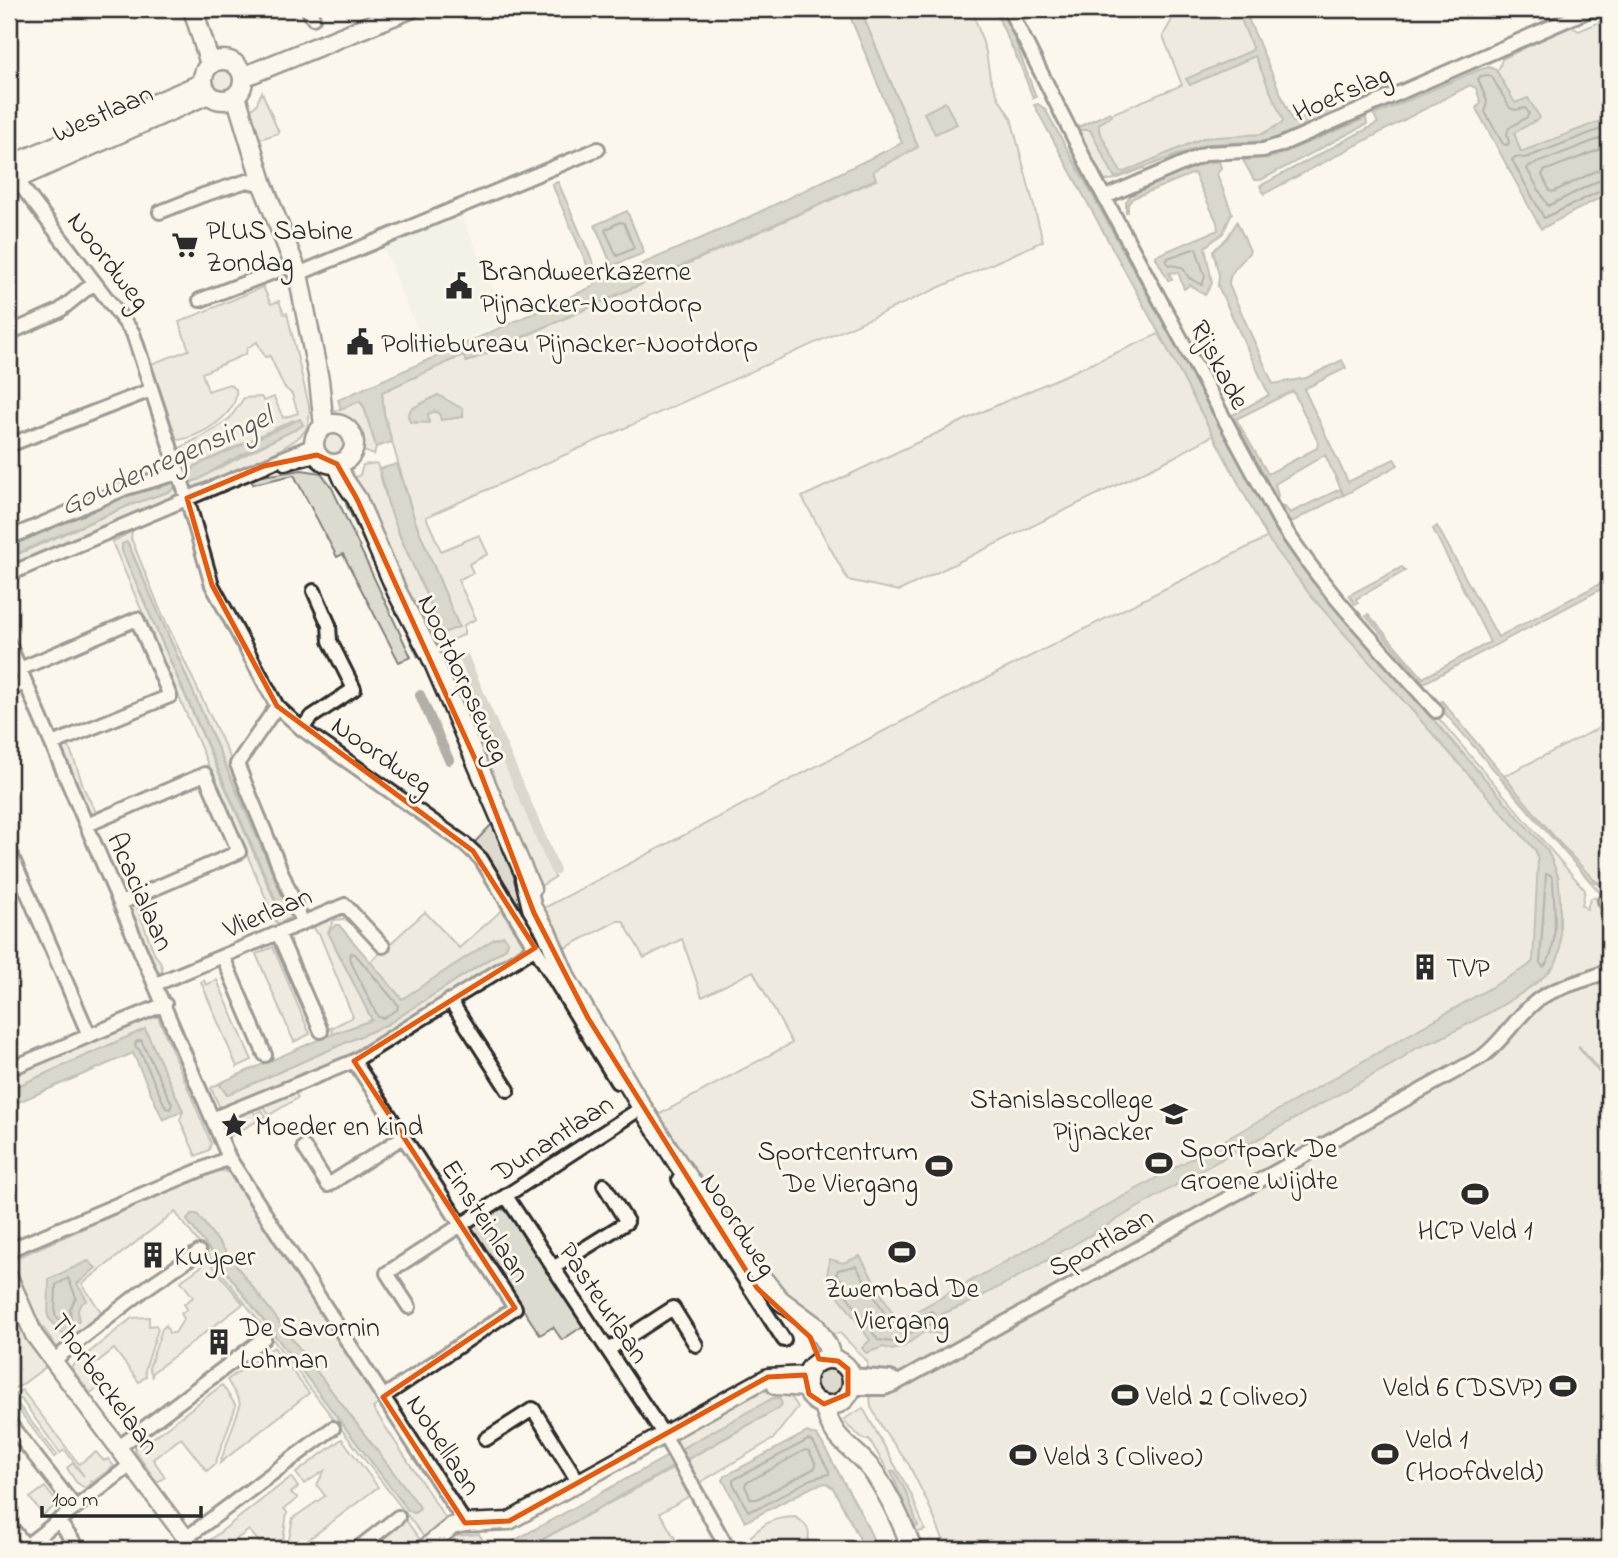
<svg xmlns="http://www.w3.org/2000/svg" width="1618" height="1558" font-family="'Indie Flower',sans-serif">
<style>
.built{fill:#ebe8de}
.green{fill:#dddad0;stroke:#84827e;stroke-width:2;fill-rule:evenodd}
.water{fill:#b1afa7;stroke:#7b7a75;stroke-width:2;fill-rule:evenodd}
.lines{fill:none;stroke-linecap:round;stroke-linejoin:round}
.shore{stroke:#61605d;stroke-width:2}
.stream{stroke:#7b7a75;stroke-width:3.5}
.canal{stroke:#b1afa7;stroke-width:10}
.minor-casing{stroke:#2b2b2b;stroke-width:18}
.tertiary-casing{stroke:#2b2b2b;stroke-width:21}
.secondary-casing{stroke:#2b2b2b;stroke-width:23}
.minor{stroke:#fbf7ec;stroke-width:12}
.tertiary{stroke:#fbf7ec;stroke-width:16}
.secondary{stroke:#fbf7ec;stroke-width:18}
.marked{fill:none;stroke:#e8590c;stroke-width:5;stroke-linejoin:round}
.labels{text-anchor:middle;stroke-width:6;stroke-linejoin:round;paint-order:stroke}
.street-label{font-size:28px;fill:#2b2b2b;stroke:#fbf7ec}
.poi-label{font-size:28px;fill:#2b2b2b;stroke:#fbf7ec;text-anchor:start}
.water-label{font-size:30px;font-style:italic;fill:#5a5956;stroke:#fbf7ec}
</style>
<rect width="100%" height="100%" fill="#fbf7ec"/>
<filter id="ink" filterUnits="userSpaceOnUse"><feTurbulence type="fractalNoise" baseFrequency=".0143" numOctaves="2"/><feDisplacementMap in="SourceGraphic" scale="14" xChannelSelector="R" yChannelSelector="G"/><feConvolveMatrix kernelMatrix="1 2 1 2 8 2 1 2 1" color-interpolation-filters="sRGB"/></filter>
<g filter="url(#ink)">
<path class="built" d="M459 209 508 321 429 355 398 286 399 284 381 241Z"/>
<path class="green" d="M860 9H972L986 52 990 78 999 99 1011 118 1043 241 426 517 441 551 479 535 488 554 469 564 473 573 458 580 476 619 464 625V635L448 641 427 637 367 513 355 477 360 475 363 465 377 463 388 504 400 536 443 633 459 627 415 521 384 414 382 392 463 355 467 362 876 180 872 171 918 147ZM438 395 463 417 441 420 439 413C430 409 424 418 417 423L411 422 408 416Z
M1192 9H1243L1290 126 1264 139 1205 143 1116 179 1103 181 1077 128 1182 85 1163 36 1174 16Z
M1609 18V120L1608 119 1521 152 1514 133 1539 118 1515 104 1496 70 1499 69 1502 59 1570 26 1579 31Z
M212 80a11 11 0 1 1 22 0a11 11 0 1 1-22 0Z
M262 92 279 133 257 140 248 113 256 105Z
M263 287 271 304 279 301 284 314 287 313 309 406C310 415 310 424 304 432 288 451 223 477 198 487H192L190 483 303 425 293 420 195 466 188 475 179 452 180 448 214 430 230 418 244 398 261 397 264 401 274 397 283 418 298 413 292 394 284 387 270 356 265 357 257 342 247 348 246 354 202 373 208 391 229 384 236 389C239 415 199 438 177 440L151 364 189 350 179 322Z
M1161 333 1217 433 1172 458 899 591 848 580 802 497 986 410Z
M359 401 364 407 376 447 374 455 363 451 358 446 356 432 341 419 335 411Z
M322 444a12 12 0 1 1 24 0a12 12 0 1 1-24 0Z
M302 470 321 473 332 488 411 657 399 662 343 554 337 557 294 475 253 484 250 478Z
M176 486V496L102 529 101 526 12 564 13 567 9 569V558L130 505 171 491Z
M351 502 424 654 418 657 346 504Z
M1278 524 1316 575 1585 890 1582 905 1587 909 1590 899 1594 897 1609 912V1549H947L927 1501 909 1465 883 1429 871 1407 867 1361 840 1333 826 1335 775 1290 656 1116 792 1043 753 971 702 997 682 939 644 958 623 921H617L561 950 544 908 953 695 1268 537 1536 851 1538 859 1559 878 1547 850 1335 607 1272 525Z
M132 531 131 538 159 607 232 762 297 915 277 924 112 542ZM128 543 277 883 279 911 122 551Z
M452 657 515 782 555 877 536 889 443 670Z
M1609 723V889L1601 894 1500 778Z
M66 742C74 756 78 771 83 786 87 797 94 807 99 818H93L86 810 62 753V748Z
M492 824 512 861 525 900 513 904 475 842Z
M134 899 155 955 160 961 163 972 157 974 129 910 128 905Z
M502 910 525 948 518 953 515 951 456 988 458 991 444 1000 442 997 364 1046 365 1049 344 1061 342 1058 220 1108 211 1088 222 1082 220 1085 227 1095 387 1024 506 948 474 953 402 1000 370 962 425 912 459 948Z
M346 913 356 923 354 925 344 919 334 920 328 932 372 1020 333 1034 331 1028 353 1017 319 933H317L313 926Z
M273 947 310 1034 294 1042 256 954Z
M204 980 206 985 217 980 252 1060 237 1067 201 982Z
M149 1014 158 1017 211 1143 209 1150 196 1156 180 1120 183 1111 145 1029 9 1090V1073Z
M294 1091 298 1098 269 1115 263 1104Z
M252 1109 255 1114 262 1110 266 1116 231 1136 224 1121Z
M216 1170 228 1172 380 1403 373 1408 446 1519 424 1537 175 1212 82 1284 104 1316 58 1349 29 1307 11 1264 14 1259ZM192 1214H197L419 1506 420 1509 414 1513 408 1510 187 1220Z
M500 1209 508 1211 583 1326 562 1340 553 1327 540 1335 473 1233 472 1226Z
M209 1261 243 1304 153 1372 152 1376 149 1368 162 1329 166 1325 169 1333H175L184 1318 181 1314 187 1309 184 1304 193 1297 181 1281Z
M149 1317V1326L156 1325 158 1329 145 1370 146 1376 139 1382 114 1349 86 1371 98 1388 90 1393 71 1367 132 1318Z
M20 1325 26 1340 47 1366 20 1386 9 1390V1333Z
M274 1347 309 1393 220 1463 240 1406 239 1400 227 1380Z
M815 1381a14 14 0 1 1 28 0a14 14 0 1 1-28 0Z
M222 1385 236 1406 215 1464 207 1471 181 1438 153 1459 165 1477 157 1482 135 1451V1448L138 1445 141 1447Z
M22 1390 79 1464 96 1452 104 1461 108 1459 114 1466 93 1482 89 1480 92 1483 85 1488 76 1482 67 1468 73 1463 84 1476 65 1450 60 1453 21 1399H18L17 1403 57 1455 54 1457 9 1397Z
M765 1391 791 1397 798 1407 773 1439 699 1483 687 1460 779 1408 707 1435 681 1449 677 1441 681 1433 756 1392Z
M863 1408 911 1494 925 1530 912 1534 893 1494 886 1471 887 1469 869 1439 865 1440 849 1427 844 1419Z
M342 1439 378 1487 296 1549H287L293 1518 325 1496 317 1485 324 1471 304 1484 296 1473Z
M674 1468 689 1496 660 1513 681 1549H612L609 1545 596 1549H525Z
M291 1477 298 1487 291 1493 298 1498 284 1509 287 1512 282 1549H265L249 1530 223 1549H209L205 1544Z
M45 1487 58 1504 43 1515 30 1498Z
M403 1516 421 1541 412 1549H361Z
M795 1517C810 1525 813 1535 803 1549H751V1536C766 1522 773 1518 795 1517Z
M479 1534 488 1549H440L456 1536Z"/>
<path class="water" d="M847 9H860L918 147 873 171 876 179 466 362 463 355 382 392 384 414 392 442 376 447 364 407 360 401 341 409 338 400 592 287 595 283 552 184 558 182 601 281H603L743 220 902 143Z
M994 9H1003L1036 97 1033 98 1019 62Z
M1237 9H1244L1293 122 1333 104 1337 113 1269 141 1207 144 1115 178 1090 130H1080L1078 127 1110 112 1112 116 1099 124V130L1120 171 1124 172 1203 138 1262 134 1282 123 1283 120 1255 56 1190 85 1186 79 1253 50Z
M1489 67 1496 70 1515 103 1528 98 1540 118 1514 133 1521 152 1608 118 1609 193 1541 229 1476 108 1481 103 1476 88 1470 85 1264 194 1260 186 1378 123 1374 115 1478 70Z
M945 102 957 124 935 134 924 113Z
M1038 104 1045 109 1265 508 1272 525 1289 550 1335 607 1547 850C1562 879 1560 890 1560 922 1560 936 1563 952 1555 964 1542 987 1465 1026 1439 1039 1426 1045 1412 1047 1402 1059L1204 1169 1025 1273 971 1302 942 1314 943 1329 940 1334 924 1332 903 1347 892 1350 884 1347 866 1353 862 1348 870 1340 838 1295 837 1284 827 1279 829 1259 843 1263 860 1256 893 1314 891 1318 895 1323 1268 1116 1528 966 1533 961 1538 859 1536 851 1311 596 1268 539 1161 337 1034 105Z
M1366 118 1367 124 1261 180H1254L1243 160 1274 157Z
M1219 161 1221 168 1217 174 1232 213 1223 233 1205 247 1212 283 1205 295 1190 285 1184 289 1178 272 1169 273 1172 280H1168L1155 256 1218 230 1217 222 1194 173 1133 198 1128 204V212H1126V202L1131 195 1193 165Z
M627 211 644 253 612 266 595 225Z
M1237 222 1250 251C1243 263 1228 270 1229 285L1273 384 1306 378 1342 360 1346 368 1304 389 1348 482 1394 459 1398 465 1344 495 1325 455 1275 484 1278 496 1275 498 1229 417 1269 395 1218 286 1219 275 1213 251 1227 238ZM1293 391 1318 442 1317 448 1268 474 1236 419Z
M438 395 463 409V417L441 420 439 413 435 411 428 414 429 423 410 422 408 416 411 409Z
M300 419 303 425 299 428 231 460 198 480 176 486 171 491 130 505 9 557V545L125 495 190 474 195 466Z
M397 464 415 521 459 627 443 633 400 536 388 504 380 469Z
M1340 489 1343 495 1290 523 1280 508 1284 506 1290 513Z
M1437 526 1498 637 1609 579V585L1424 683 1366 616 1368 614 1423 678 1490 642 1433 529Z
M127 542 277 883 286 906V912L282 914 122 551V544Z
M1402 567 1405 571 1356 599 1358 603 1355 604 1349 595Z
M1442 701 1557 840 1593 879 1605 886 1590 881 1438 705Z
M336 925H339L402 999 494 939 504 936 508 942 506 948 388 1024 227 1095 220 1085 222 1082 320 1039 372 1020 328 932Z
M145 1029 183 1111 163 1120 133 1053 9 1106V1090Z
M192 1214H197L419 1506 420 1509 414 1513 408 1510 187 1220Z
M88 1261 96 1268 77 1284 87 1300C77 1306 77 1310 79 1321L64 1334 61 1333 48 1317 49 1279Z
M773 1398H779L782 1404 779 1408 525 1549H499Z
M807 1432 817 1436 822 1443 860 1511 878 1549H865L833 1488 826 1483 814 1486 745 1522 723 1480 725 1476Z
M895 1471 907 1494 918 1526 914 1527 891 1472Z"/>
<g class="lines">
<path class="shore" d="M1488 75 1492 77 1510 108 1515 110 1525 108 1529 113 1527 117 1509 128 1507 134 1509 143 1507 145 1503 144 1485 112 1487 101 1478 79 1481 76Z
M1609 126 1525 158 1515 157 1512 160 1544 218 1609 187
M1609 135 1529 166 1527 169 1548 206 1600 180 1609 179
M1609 146 1544 171 1542 175 1550 191 1553 192 1596 171 1609 168
M620 222 624 223 634 248 617 256 605 230Z
M1196 248 1205 277 1202 285 1189 278 1182 267 1169 265 1166 262 1168 258Z
M1546 874 1551 875 1553 881C1554 902 1560 953 1543 967L1540 963Z
M351 953 355 954 398 1005 397 1010 383 1018 378 1017 349 958Z
M141 1040 172 1104 170 1109 166 1108 140 1051 135 1046 136 1042Z
M856 1266 884 1312V1320L890 1328 898 1329 931 1311 935 1314V1324L920 1326 901 1340 892 1342 878 1340 845 1293 843 1281 836 1274 838 1270Z
M68 1278 76 1297 70 1309 71 1319 63 1324 55 1315 56 1285Z
M808 1440 813 1442 829 1471V1474L811 1479 761 1507 748 1511 733 1483V1480Z
M805 1450 809 1451 816 1464 815 1468 757 1499H751L745 1486 746 1483Z"/>
<path class="stream" d="M1579 1047 1609 1084"/>
<path class="canal" d="M464 658 555 870
M420 695 449 760"/>
<g class="minor-casing">
<path id="minor" d="M308 9 313 18
M1009 9 1094 178 1279 520C1322 590 1382 649 1436 711
M17 178 25 191 133 333 187 498 212 585 277 706 302 729 465 844 481 859 617 1082
M1105 197 1207 153 1263 150 1280 145 1592 9
M160 212 203 195 247 181 263 185
M200 300 287 267 298 274 598 149
M9 333 59 311 94 283
M9 445 151 390
M285 463 317 455
M9 538 126 488 178 473
M9 574 314 445
M9 644 229 1158 465 1523
M20 669 137 619 170 696 52 744
M9 690 25 683
M277 706 237 764 302 922
M302 729 310 718 354 689 330 641 329 625 314 591
M87 825 205 774 239 852 121 903
M9 850 89 1035
M1605 901 1609 906
M278 933 321 1031
M223 957 265 1055
M156 984 345 905 383 946
M450 1000 508 1090
M354 1061 515 1308 383 1397
M9 1069 165 1004
M214 1118 354 1061 535 948
M304 1147 328 1185 403 1137
M679 1179 784 1340
M506 1196 664 1435 728 1549
M9 1250 229 1158
M553 1268 627 1222 604 1185
M409 1307 387 1273 635 1112
M608 1350 673 1308 696 1345
M54 1360 149 1286 199 1252
M851 1375 890 1378 898 1381
M851 1388H885L895 1384 1483 1056C1505 1039 1520 1011 1542 997 1563 984 1588 981 1609 970
M9 1423 75 1507
M486 1439 533 1409 579 1483
M119 1447 264 1338
M59 1522 79 1549
M9 1525 26 1546
M186 1538 333 1428
M22 1549 132 1464
M357 1549 398 1517"/>
</g>
<g class="tertiary-casing">
<path id="tertiary" d="M9 1277 34 1335 194 1549
M776 1386 807 1388
M424 1549 452 1526 465 1523 509 1521 768 1377 807 1375"/>
</g>
<g class="secondary-casing">
<path id="secondary" d="M193 9 210 64
M203 80a20 20 0 1 1 40 0a20 20 0 1 1-40 0Z
M243 77 410 9
M236 96 263 185 298 274 319 380 324 426
M9 166 203 83
M9 182 208 94
M314 444a20 20 0 1 1 40 0a20 20 0 1 1-40 0Z
M337 464 344 480 357 499 397 592 430 654 531 889
M525 879 532 908 546 931 567 980 638 1101 677 1162 746 1259 780 1300 815 1326 827 1345 832 1359
M806 1382a23 23 0 1 1 46 0a23 23 0 1 1-46 0Z
M824 1404C832 1444 855 1446 875 1474 890 1497 903 1524 912 1549"/>
</g>
<use href="#minor" class="minor"/>
<use href="#tertiary" class="tertiary"/>
<use href="#secondary" class="secondary"/>
</g>
</g>
<path d="M0 0H1618V1558H0ZM317 455 337 464 357 499 476 761 534 913 588 1018 757 1288 810 1337 819 1359 838 1361 848 1369V1394L824 1404 809 1394 805 1375 768 1377 509 1521 465 1523 383 1397 515 1308 354 1061 535 948 473 851 277 706 212 585 187 498 264 466Z" fill="#fbf7ec" fill-opacity=".55" fill-rule="evenodd"/>
<path class="marked" d="M317 455 337 464 357 499 476 761 534 913 588 1018 757 1288 810 1337 819 1359 838 1361 848 1369V1394L824 1404 809 1394 805 1375 768 1377 509 1521 465 1523 383 1397 515 1308 354 1061 535 948 473 851 277 706 212 585 187 498 264 466Z"/>
<defs>
<g id="supermarket-bare" transform="scale(2.1)"><path d="M-6-5.5h2.5l.6 2H6L4.5 2H-2.5L-4.4-4H-6ZM-1.5 3.2a1.3 1.3 0 1 0 .1 0ZM3 3.2a1.3 1.3 0 1 0 .1 0Z" fill="#2b2b2b" stroke="#fbf7ec" stroke-width="2.5" paint-order="stroke"/></g>
<g id="civic-bare" transform="scale(2.1)"><path d="M-.6-6.5H3V-4.5H.6V-3L4-1V1h2V6H-6V1h2V-1L-.6-3ZM-1.2 2.5V6h2.4V2.5Z" fill="#2b2b2b" stroke="#fbf7ec" stroke-width="2.5" paint-order="stroke"/></g>
<g id="building-bare" transform="scale(2.1)"><path d="M-4-6H4V6H1V3H-1V6H-4ZM-2.5-4.3h1.7v1.8h-1.7ZM.8-4.3h1.7v1.8H.8ZM-2.5-1h1.7V.8h-1.7ZM.8-1h1.7V.8H.8Z" fill="#2b2b2b" stroke="#fbf7ec" stroke-width="2.5" paint-order="stroke"/></g>
<g id="school-bare" transform="scale(2.1)"><path d="M0-5L7-2L0 1L-7-2ZM-4 1L0 2.5L4 1V4Q0 6-4 4Z" fill="#2b2b2b" stroke="#fbf7ec" stroke-width="2.5" paint-order="stroke"/></g>
<g id="sight-bare" transform="scale(2.1)"><path d="M0-6L1.8-2.2L6-1.7L2.9 1.2L3.7 5.4L0 3.3L-3.7 5.4L-2.9 1.2L-6-1.7L-1.8-2.2Z" fill="#2b2b2b" stroke="#fbf7ec" stroke-width="2.5" paint-order="stroke"/></g>
<g id="stadium-bare" transform="scale(2.1)"><path d="M0-5a6.5 5 0 1 0 0 10a6.5 5 0 1 0 0-10ZM-3.5-1.8h7v3.6h-7Z" fill="#2b2b2b" stroke="#fbf7ec" stroke-width="2.5" paint-order="stroke"/></g>
</defs>
<g fill-rule="evenodd">
<use href="#supermarket-bare" x="185" y="245"/>
<use href="#civic-bare" x="459" y="286"/>
<use href="#civic-bare" x="360" y="342"/>
<use href="#building-bare" x="1425" y="967"/>
<use href="#school-bare" x="1174" y="1114"/>
<use href="#sight-bare" x="234" y="1125"/>
<use href="#stadium-bare" x="1159" y="1163"/>
<use href="#stadium-bare" x="939" y="1166"/>
<use href="#stadium-bare" x="1475" y="1194"/>
<use href="#stadium-bare" x="902" y="1252"/>
<use href="#building-bare" x="153" y="1255"/>
<use href="#building-bare" x="219" y="1342"/>
<use href="#stadium-bare" x="1563" y="1386"/>
<use href="#stadium-bare" x="1125" y="1395"/>
<use href="#stadium-bare" x="1385" y="1454"/>
<use href="#stadium-bare" x="1023" y="1455"/>
</g>
<g class="labels">
<g class="street-label">
<text transform="translate(1341 92) rotate(-24)" y="10">Hoefslag</text>
<text transform="translate(102 112) rotate(-24)" y="10">Westlaan</text>
<text transform="translate(110 260) rotate(52)" y="10">Noordweg</text>
<text transform="translate(1221 364) rotate(62)" y="10">Rijskade</text>
<text transform="translate(465 678) rotate(65)" y="10">Nootdorpseweg</text>
<text transform="translate(383 754) rotate(35)" y="10">Noordweg</text>
<text transform="translate(142 891) rotate(66)" y="10">Acacialaan</text>
<text transform="translate(267 911) rotate(-23)" y="10">Vlierlaan</text>
<text transform="translate(552 1137) rotate(-33)" y="10">Dunantlaan</text>
<text transform="translate(487 1220) rotate(57)" y="10">Einsteinlaan</text>
<text transform="translate(740 1224) rotate(57)" y="10">Noordweg</text>
<text transform="translate(1100 1241) rotate(-29)" y="10">Sportlaan</text>
<text transform="translate(605 1302) rotate(56)" y="10">Pasteurlaan</text>
<text transform="translate(106 1383) rotate(54)" y="10">Thorbeckelaan</text>
<text transform="translate(445 1444) rotate(57)" y="10">Nobellaan</text>
</g>
<g class="poi-label">
<text x="206" y="239">PLUS Sabine<tspan x="206" dy="32">Zondag</tspan></text>
<text x="480" y="280">Brandweerkazerne<tspan x="480" dy="32">Pijnacker-Nootdorp</tspan></text>
<text x="381" y="352">Politiebureau Pijnacker-Nootdorp</text>
<text x="1446" y="977">TVP</text>
<text x="1153" y="1108" text-anchor="end">Stanislascollege<tspan x="1153" dy="32">Pijnacker</tspan></text>
<text x="255" y="1135">Moeder en kind</text>
<text x="1180" y="1157">Sportpark De<tspan x="1180" dy="32">Groene Wijdte</tspan></text>
<text x="918" y="1160" text-anchor="end">Sportcentrum<tspan x="918" dy="32">De Viergang</tspan></text>
<text x="1475" y="1239" text-anchor="middle">HCP Veld 1</text>
<text x="174" y="1265">Kuyper</text>
<text x="902" y="1297" text-anchor="middle">Zwembad De<tspan x="902" dy="32">Viergang</tspan></text>
<text x="240" y="1336">De Savornin<tspan x="240" dy="32">Lohman</tspan></text>
<text x="1542" y="1396" text-anchor="end">Veld 6 (DSVP)</text>
<text x="1146" y="1405">Veld 2 (Oliveo)</text>
<text x="1406" y="1448">Veld 1<tspan x="1406" dy="32">(Hoofdveld)</tspan></text>
<text x="1044" y="1465">Veld 3 (Oliveo)</text>
</g>
<g class="water-label">
<text transform="translate(166 460) rotate(-24)" y="10">Goudenregensingel</text>
</g>
</g>
<rect width="1618" height="1558" fill="none" stroke="#fbf7ec" stroke-width="35"/>
<rect x="18" y="18" width="1583" height="1523" fill="none" stroke="#2b2b2b" stroke-width="2.5" filter="url(#ink)"/>
<path d="M42 1506v10h159v-10" fill="none" stroke="#2b2b2b" stroke-width="3.5"/>
<text x="52" y="1506" font-size="21" fill="#2b2b2b" stroke="#fbf7ec" stroke-width="5" paint-order="stroke">100 m</text>
</svg>
